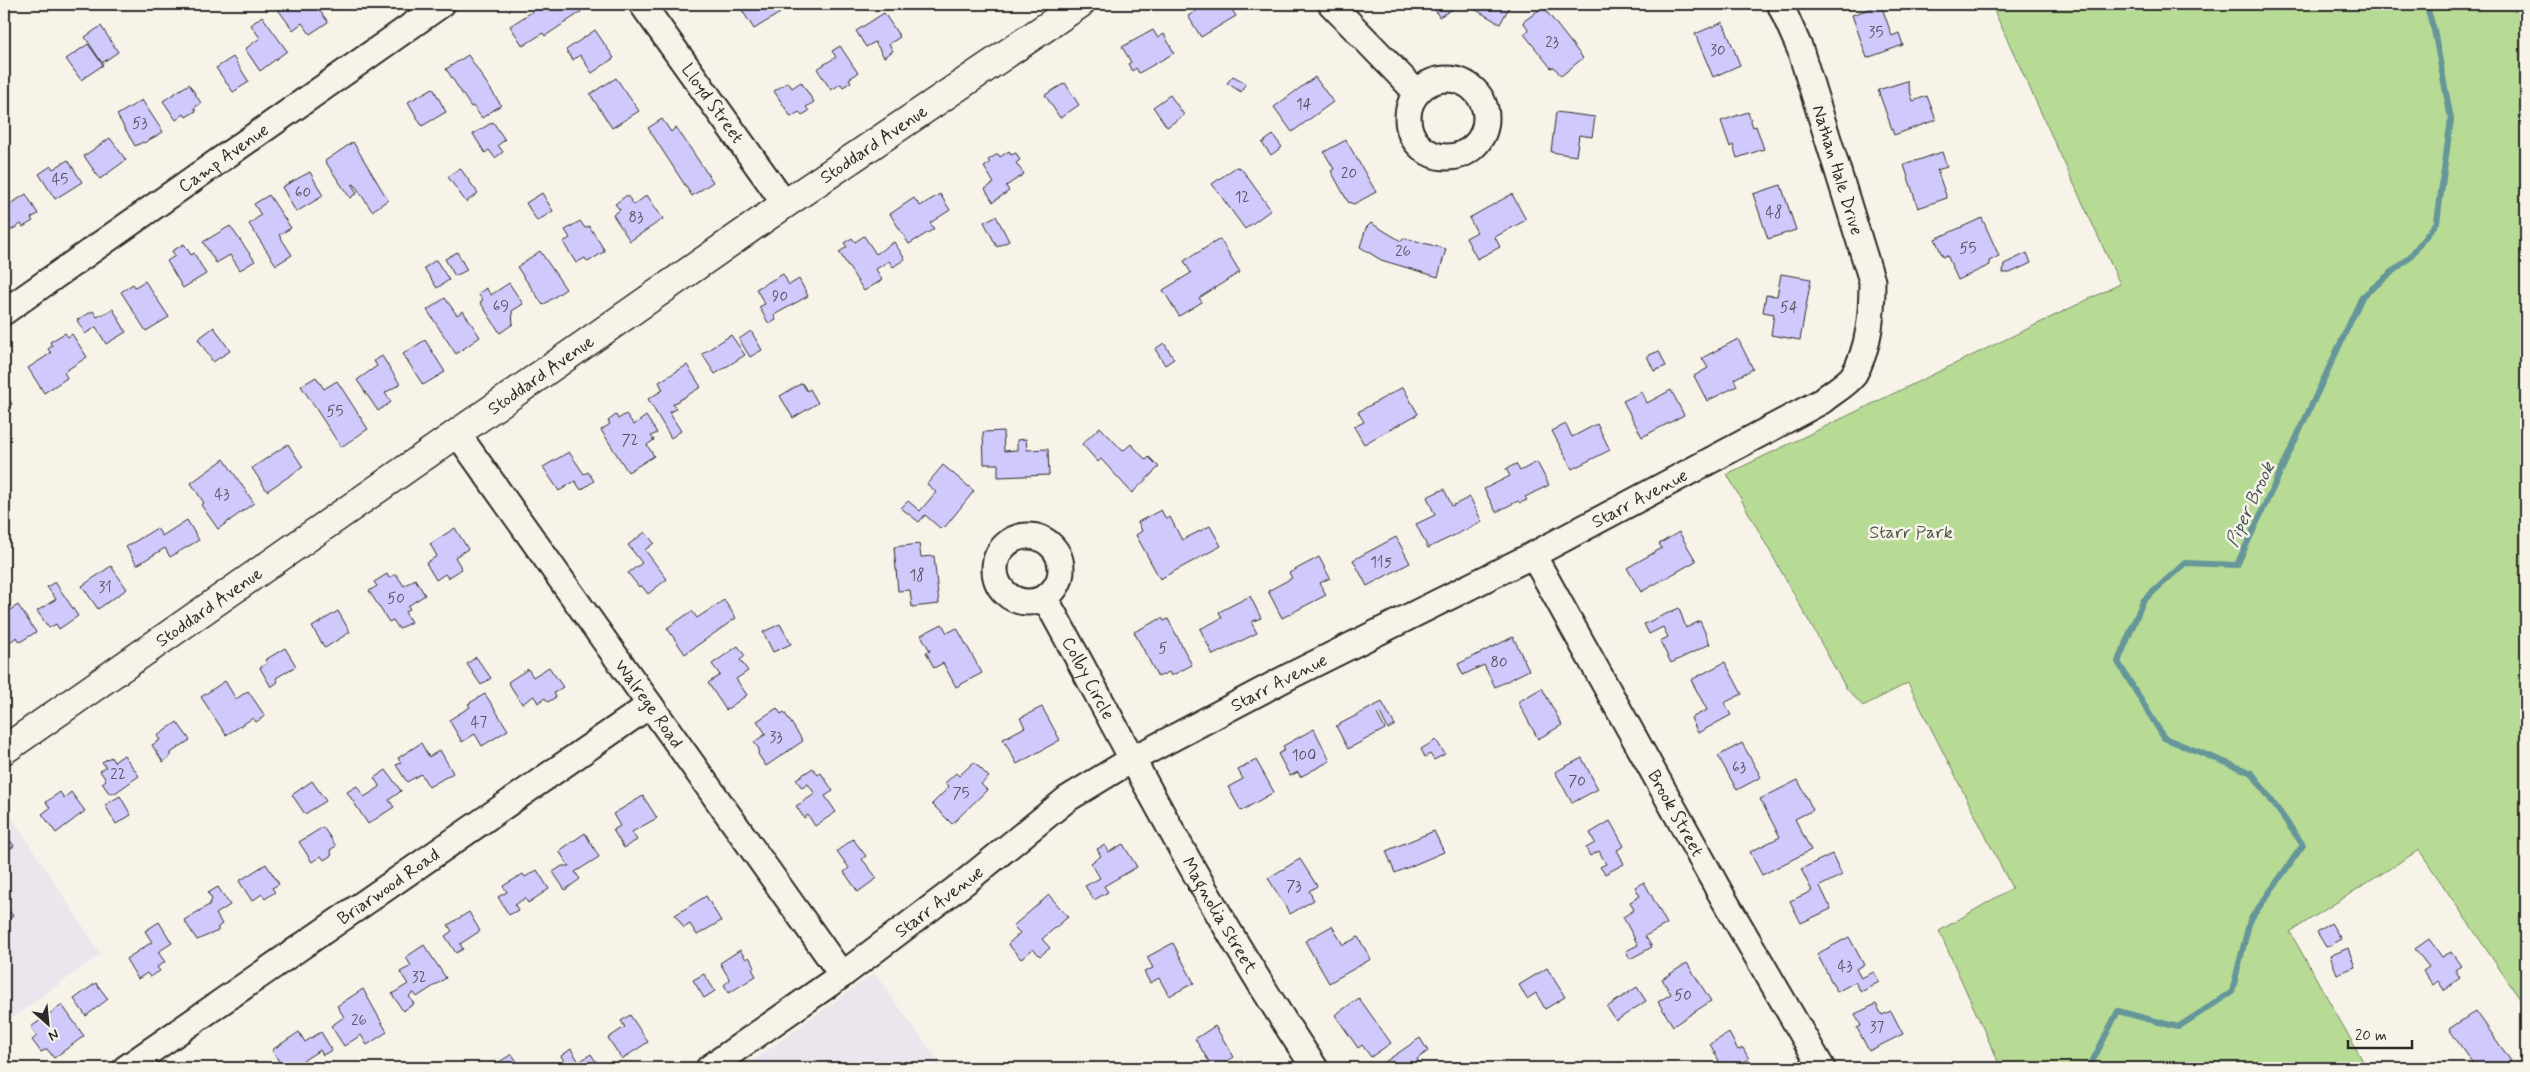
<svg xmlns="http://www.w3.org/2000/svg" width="2530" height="1072" font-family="Mynerve,sans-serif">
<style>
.built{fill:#ebe6ee}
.green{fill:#b7da94;stroke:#718260}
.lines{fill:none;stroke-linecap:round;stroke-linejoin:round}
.stream{stroke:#65969a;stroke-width:6}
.building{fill:#d0c9fc;stroke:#2b2b2b}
.minor-casing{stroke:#2b2b2b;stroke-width:29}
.tertiary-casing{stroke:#2b2b2b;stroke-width:31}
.minor{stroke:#f7f3e8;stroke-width:25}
.tertiary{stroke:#f7f3e8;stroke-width:28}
.labels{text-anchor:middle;stroke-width:5;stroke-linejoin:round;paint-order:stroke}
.number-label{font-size:15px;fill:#54525f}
.street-label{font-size:18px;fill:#2b2b2b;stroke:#f7f3e8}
.park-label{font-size:18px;fill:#4e5745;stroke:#f7f3e8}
.water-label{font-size:19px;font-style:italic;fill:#435859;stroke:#f7f3e8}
</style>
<rect width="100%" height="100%" fill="#f7f3e8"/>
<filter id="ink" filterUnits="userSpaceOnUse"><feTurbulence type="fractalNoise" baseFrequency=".02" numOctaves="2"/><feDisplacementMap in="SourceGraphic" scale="10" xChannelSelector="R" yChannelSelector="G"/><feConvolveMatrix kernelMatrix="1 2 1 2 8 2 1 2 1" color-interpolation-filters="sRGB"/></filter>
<g filter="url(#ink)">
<path class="built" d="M4 805 101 954 4 1024Z
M874 973 944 1068H743Z"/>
<path class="green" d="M1991 4H2526V1008L2419 850 2290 932 2367 1068H2001L1939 931 2012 888 1908 683 1863 706 1846 688 1727 474 2120 284Z"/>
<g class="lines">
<path class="stream" d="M2089 1068 2118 1011 2178 1027 2232 992 2250 920 2303 845 2252 773 2164 738 2118 662 2143 601 2185 563 2237 565 2362 297 2409 258 2437 222 2451 119 2434 30 2426 4"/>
</g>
<path class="building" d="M274 4H315L328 22 310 34 302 23 293 30Z
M334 4H347L338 10Z
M544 4H576L581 12 545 36 543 33 523 46 510 26Z
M738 4H774L780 13 754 29Z
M1203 4H1228L1236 16 1201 37 1188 16 1204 6Z
M1432 4H1457L1458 6 1439 17Z
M1466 4H1511L1500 24Z
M1881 5 1892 36 1899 33 1903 45 1867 58 1852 15Z
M1543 7 1583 58 1561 76 1554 67 1551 68 1524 34 1529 30 1523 22Z
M884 13 900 37 889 44 893 51 884 57 875 42 866 47 856 31Z
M262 16 287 51 260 71 245 49 260 38 251 25Z
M1723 22 1740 65 1713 77 1695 34Z
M101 26 118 52 102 63 85 37Z
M595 30 614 58 592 73 580 55 573 60 566 50Z
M1153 30 1158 38 1164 34 1174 53 1139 73 1136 68 1132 71 1128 64 1131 62 1122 47Z
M88 44 103 65 81 80 66 59Z
M840 46 858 73 849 79 851 82 843 87 841 84 831 90 817 69 836 57 832 51Z
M468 55 501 105 482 118 473 106 471 107 446 69Z
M233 57 249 82 233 92 216 68Z
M1233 76 1246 83 1241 92 1227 83Z
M1315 77 1333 102 1292 132 1274 107Z
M616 78 639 111 612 128 590 94Z
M1907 81 1913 101 1927 96 1936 120 1894 135 1878 90Z
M788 82 792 88 801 82 814 102 806 107 809 111 802 115 799 112 791 117 774 91Z
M1065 83 1079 105 1060 118 1045 95Z
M189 84 201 103 194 108 196 111 186 117 184 114 176 120 163 101Z
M433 88 446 112 422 126 408 102Z
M1170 95 1184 115 1167 127 1153 107Z
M142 100 163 132 144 143 143 142 135 146 117 115Z
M1556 112 1595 117 1592 137 1579 135 1576 156 1551 152Z
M1748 112 1753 127 1756 126 1764 149 1737 158 1733 145 1730 147 1721 121Z
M662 119 671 132 676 127 713 182 692 196 648 128Z
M493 122 505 140 498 145 503 152 495 158 489 150 485 153 473 134Z
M1273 135 1282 147 1271 155 1262 143Z
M110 138 126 160 100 179 84 156Z
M1346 140 1376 192 1354 204 1348 202 1331 171 1334 169 1324 152Z
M353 142 388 200 372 211 354 184 352 185 357 193 350 198 325 161Z
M1009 151 1011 155 1016 153 1020 160 1016 163 1024 174 1006 186 1009 191 993 202 985 189 994 183 984 167 990 163 988 160 998 154 1000 157Z
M1942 152 1947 167 1937 170 1947 198 1918 208 1904 165Z
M68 160 82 182 55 199 39 174 51 166 53 169Z
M1236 167 1241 168 1271 210 1245 229 1212 184Z
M460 168 478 193 466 202 448 177Z
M310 172 323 196 296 212 282 187Z
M1781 185 1796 230 1768 239 1753 194Z
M542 193 553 211 537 221 526 203Z
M26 194 38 214 31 218 33 221 23 227 21 224 10 231 4 221V208Z
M940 194 950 210 930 223 934 229 909 244 890 214 914 198 920 206Z
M1512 194 1526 220 1495 237 1500 247 1477 259 1466 238 1477 232 1469 218Z
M269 195 291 228 279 235 292 255 276 265 249 224 261 215 254 204Z
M627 195 634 205 647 195 663 219 630 241 613 215 620 210 615 204Z
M996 216 1009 241 997 247 984 222Z
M1982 218 1999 256 1989 261 1990 265 1958 280 1947 255 1943 257 1935 239Z
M580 221 585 228 589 226 605 251 588 262 585 258 576 263 563 242 570 238 565 230Z
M1371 223 1401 241 1405 238 1446 249 1438 277 1381 260 1360 247 1366 228Z
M230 226 255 261 240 270 230 255 216 263 203 242Z
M864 236 876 254 894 242 905 259 893 267 889 261 876 269 882 280 864 291 839 252 847 247 844 243 852 238 855 242Z
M1220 239 1240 272 1199 298 1202 302 1179 316 1163 290 1191 273 1184 261Z
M184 244 191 255 194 253 206 274 183 288 167 261 175 256 172 251Z
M540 251 566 289 543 305 517 267Z
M457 252 467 270 455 276 445 259Z
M2027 253 2031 263 2010 273H2003L2004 264Z
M436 260 449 280 437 288 424 268Z
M783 274 789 285 799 279 808 296 774 315 776 320 769 324 759 307 765 304 756 289Z
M1781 274 1811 279 1800 340 1771 335 1774 314 1763 312 1766 295 1777 296Z
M145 281 169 317 146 331 121 292 133 284 135 287Z
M509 283 523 304 512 311 513 324 500 333 480 302 483 300 478 294 486 288 491 295Z
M445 298 457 315 463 311 480 337 456 354 427 310Z
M113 309 126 332 106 344 96 327 85 334 77 320 93 311 97 317Z
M214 327 230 351 213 362 198 339Z
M751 331 762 350 750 357 739 339Z
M65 333 68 337 72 334 87 357 64 372 67 378 44 393 28 368 51 353 48 349 52 346 50 342Z
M731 335 745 355 715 374 702 354Z
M1738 339 1753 369 1734 379 1737 386 1707 401 1694 376 1708 368 1702 358Z
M425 340 445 372 423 385 403 354Z
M1164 343 1174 359 1165 365 1155 349Z
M1659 351 1666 366 1654 371 1647 356Z
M382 356 400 384 385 393 391 402 378 411 357 380 377 366 374 361Z
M687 365 701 387 673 404 676 409 669 412 681 431 671 438 648 399 663 390 659 382Z
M316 377 324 389 337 381 368 429 341 447 301 386Z
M802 383 807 391 810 389 818 403 793 418 780 396Z
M1403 387 1418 414 1364 444 1354 427 1364 422 1358 412Z
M1671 390 1684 415 1642 437 1623 401 1642 392 1647 403Z
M4 391 12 404 4 410Z
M626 414 634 425 646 416 657 433 651 436 654 440 647 445 654 456 628 472 601 430 610 424 608 421 616 415 618 419Z
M1566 424 1572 437 1597 424 1610 450 1572 469 1552 431Z
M1100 427 1123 451 1131 444 1146 460 1149 457 1159 467 1132 493 1101 459 1098 462 1082 444Z
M1003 431 1004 451 1017 450V440L1026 439 1027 450 1048 449 1049 475 998 477V464H984L983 432Z
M288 444 303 467 267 491 252 468Z
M569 452 584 474 588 472 594 481 581 490 575 481 559 491 543 467Z
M224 459 254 503 218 529 201 505 204 503 191 483Z
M1537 462 1549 485 1525 497 1527 500 1520 503 1518 501 1496 512 1484 489 1510 476 1506 469 1516 464 1520 471Z
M943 465 974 491 945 527 940 528 925 515 919 522 901 508 908 501 920 511 936 492 927 484Z
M1444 489 1452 506 1470 497 1482 522 1428 548 1416 524 1435 515 1427 497Z
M1161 510 1166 519 1170 517 1182 540 1210 526 1221 546 1160 579 1136 535 1142 531 1138 522Z
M187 520 199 540 170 557 165 548 137 565 126 547 157 528 162 536Z
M455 528 468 549 455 557 462 569 448 578 445 574 436 580 426 563 437 556 430 544Z
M645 532 654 543 645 550 667 579 648 594 641 585 639 587 628 573 642 563 628 545Z
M1679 532 1696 561 1641 592 1627 568 1662 548 1659 544Z
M1396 537 1410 563 1367 586 1353 560Z
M919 544 921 557 934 556 939 604 912 607 910 590 898 591 894 547Z
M1319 557 1330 578 1320 583 1326 595 1282 618 1268 591 1292 578 1289 573Z
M111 566 127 589 98 609 82 586Z
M387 574 389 578 396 574 404 586 415 579 425 595 408 606 410 609 405 612 411 622 399 629 393 620 389 622 369 591 377 586 374 582Z
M55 582 78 616 59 629 56 624 49 628 37 611 56 599 47 587Z
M1250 596 1261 618 1251 622 1257 633 1213 655 1200 629 1222 618 1219 612Z
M724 600 736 618 685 654 667 628 692 611 697 618Z
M18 605 36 632 20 642 17 637 8 643 4 637V614Z
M1679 608 1686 628 1700 621 1710 644 1671 663 1660 641 1668 637 1663 627 1649 634 1644 624Z
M338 611 350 632 325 648 312 627Z
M1162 618 1164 621 1168 619 1192 665 1171 676 1169 672 1158 677 1134 632Z
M780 624 791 644 773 652 763 632Z
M942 624 947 633 957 628 982 673 956 687 943 663 934 668 926 652 930 651 921 635Z
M1513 637 1529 670 1495 687 1484 665 1463 675 1458 664Z
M738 646 745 656 740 660 748 671 736 679 747 695 726 710 708 683 720 675 712 664Z
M285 648 296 666 276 678 278 682 271 687 260 668 267 663 265 660Z
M476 657 491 678 481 685 467 664Z
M1725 662 1742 694 1724 703 1731 715 1698 733 1691 718 1707 710 1691 680Z
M549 667 563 687 554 693 556 697 548 702 545 698 538 703 534 696 522 704 508 682 528 669 533 677Z
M225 681 236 699 248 691 265 716 256 722 253 718 226 735 201 697Z
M1542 688 1562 725 1538 739 1518 702Z
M485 694 508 730 482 746 475 734 462 742 449 720 470 707 468 704Z
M1382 702 1395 725 1388 729 1380 713 1377 714 1385 729 1348 749 1336 726Z
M1042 707 1060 740 1017 764 1003 739 1025 727 1020 718Z
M777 708 781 714 784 712 803 741 766 766 758 754 759 749 754 742 766 734 757 721Z
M177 722 190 740 169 754 171 756 163 762 152 745 160 740 157 736Z
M1314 729 1330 761 1300 777 1298 772 1290 776 1278 754 1285 750 1283 746Z
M1436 740 1445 754 1434 760 1430 754 1425 757 1421 749Z
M421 743 429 757 440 750 453 773 429 787 421 774 407 782 396 765 401 763 398 758Z
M1742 743 1761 777 1737 790 1718 756Z
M124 755 139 776 115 793H109L102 783 106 780 100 771 106 767 102 762 111 757 114 762Z
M1582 758 1598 789 1572 803 1555 772Z
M1256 760 1274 792 1241 811 1228 787 1243 779 1238 770Z
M974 762 989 777 981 784 987 790 952 824 932 804 949 787 945 783 956 773 959 776Z
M813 768 818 775 821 773 833 791 825 796 836 812 815 826 808 815 804 818 796 806 815 794 808 784 802 788 796 779Z
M386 770 401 791 389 800 394 807 368 824 347 792 357 786 364 797 380 787 374 778Z
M1798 780 1813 810 1795 819 1811 850 1762 875 1750 852 1780 837 1760 799Z
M312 781 326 801 305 814 292 795Z
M60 792 64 798 71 792 85 811 56 833 42 814 50 808 46 802Z
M120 796 131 815 116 824 105 805Z
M643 796 657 818 632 832 637 840 624 848 613 830 620 826 613 814Z
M1610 821 1624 846 1617 850 1624 864 1605 874 1600 867 1606 864 1599 851 1590 856 1586 848 1595 843 1590 833Z
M323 827 336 846 330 850 332 855 324 860 321 856 312 862 299 842Z
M1434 831 1444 852 1395 873 1386 851Z
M4 832 14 846 4 853Z
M585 833 599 857 575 872 580 879 565 890 553 872 562 866H569L559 851Z
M853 839 866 856 862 859 877 878 858 892 844 872 849 868 837 851Z
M1123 844 1137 867 1104 886 1108 892 1094 900 1085 886 1100 878 1091 863 1101 856 1097 849 1105 845 1109 852Z
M1832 854 1842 875 1820 886 1831 909 1801 923 1790 901 1812 891 1801 869Z
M1300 859 1317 886 1309 891 1314 900 1290 914 1268 878Z
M266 864 279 884 272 888 275 892 265 899 262 894 252 901 239 881Z
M537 870 549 889 528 903 525 898 515 905 518 910 509 915 498 897 507 892 503 886 523 874 525 877Z
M1644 882 1667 924 1645 936 1652 947 1630 959 1626 951 1638 945 1623 917 1634 910 1630 902 1640 896 1635 887Z
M218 887 230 905 216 914 222 924 218 927V931L197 940 184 920 209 905 212 899 208 893Z
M1049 895 1068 917 1042 939 1050 948 1040 956 1033 949 1021 959 1008 944 1020 933 1013 926Z
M706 896 721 921 697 935 690 924 684 928 675 915Z
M4 904 13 916 4 922Z
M469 912 480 931 460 944 463 949 456 953 445 936 452 931 448 925Z
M159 922 172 943 158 952 165 962 157 967 160 971 150 977 147 973 138 979 126 959 152 942 145 931Z
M2331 923 2341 939 2326 947 2317 932Z
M1332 926 1343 945 1358 937 1371 959 1329 983 1305 941Z
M1849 937 1864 965 1856 969 1861 978 1874 972 1879 982 1861 992 1855 982 1837 992 1817 954Z
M2429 939 2442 957 2451 952 2461 966 2455 970 2460 978 2444 990 2438 981 2433 985 2423 971 2429 967 2415 949Z
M1173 943 1194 983 1169 996 1159 978 1150 983 1144 972 1153 968 1147 957Z
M424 945 446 978 417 997 414 993 409 996 414 1004 403 1011 392 994 408 984 400 972 411 966 406 957Z
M2348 948 2355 967 2337 974 2330 956Z
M740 950 746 959 749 957 755 967 752 969 756 976 729 993 724 985 730 980 720 963Z
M1687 963 1711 1001 1673 1026 1658 1002 1671 994 1662 979Z
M1547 968 1565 997 1545 1009 1536 993 1527 999 1519 985Z
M704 974 715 991 704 998 693 980Z
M96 983 108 999 86 1016 74 999Z
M1637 987 1646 1001 1616 1021 1607 1007Z
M363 989 387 1032 367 1045 361 1035 344 1046 331 1026 344 1017 337 1006Z
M1359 998 1391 1043 1371 1057 1362 1045 1358 1048 1335 1015Z
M1876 1004 1882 1015 1891 1011 1903 1034 1869 1051 1857 1028 1861 1026 1855 1014Z
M62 1005 84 1036 54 1058 47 1049 41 1052 32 1040 37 1036 31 1027Z
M2476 1011 2511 1061 2501 1068H2476L2449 1029Z
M630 1015 648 1042 622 1059 608 1038 625 1027 621 1021Z
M1215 1026 1234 1057 1217 1068H1213L1195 1039Z
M299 1032 305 1042 321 1032 332 1050 323 1055 320 1050 291 1068H283L272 1050Z
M1729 1033 1738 1050 1743 1048 1749 1059 1732 1068H1716L1713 1064 1719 1061 1710 1044Z
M1420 1038 1428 1051 1417 1059 1423 1068H1376Z
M571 1049 579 1062 591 1054 600 1068H560L566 1064 561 1056Z
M512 1054 521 1068H503L499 1062Z"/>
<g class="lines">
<g class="minor-casing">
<g id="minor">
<path id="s1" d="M642 4 785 204"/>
<path d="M1331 4 1417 93"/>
<circle cx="1447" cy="118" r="39"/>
<path id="s2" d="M4 312 442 4"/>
<path id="s3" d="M457 433 842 975"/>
<circle cx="1028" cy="569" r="33"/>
<path id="s4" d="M1533 555 1722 896 1822 1068"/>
<path id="s5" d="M1045 598C1132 756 1213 918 1315 1068"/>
<path id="s6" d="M126 1068 650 705"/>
<path id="s7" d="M709 1068 842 975 965 882 1067 799 1131 760 1288 677 1533 555 1822 401C1831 393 1846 385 1853 376 1870 348 1872 312 1872 281L1800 49 1780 4"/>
</g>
</g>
<g class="tertiary-casing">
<g id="tertiary">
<path id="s8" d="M4 750 785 204 1080 4"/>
</g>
</g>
<use href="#minor" class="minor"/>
<use href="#tertiary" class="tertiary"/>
</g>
</g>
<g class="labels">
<g class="number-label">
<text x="1876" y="37">35</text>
<text x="1552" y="47">23</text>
<text x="1718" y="55">30</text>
<text x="1304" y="109">14</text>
<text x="140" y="128">53</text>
<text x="1349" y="178">20</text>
<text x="60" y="184">45</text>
<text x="303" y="197">60</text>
<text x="1242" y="202">12</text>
<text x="1774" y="217">48</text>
<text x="636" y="222">83</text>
<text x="1968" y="253">55</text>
<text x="1403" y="256">26</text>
<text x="780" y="301">90</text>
<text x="501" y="311">69</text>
<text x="1789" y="312">54</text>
<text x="335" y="416">55</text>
<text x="630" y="445">72</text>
<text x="222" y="499">43</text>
<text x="1381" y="567">115</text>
<text x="917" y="580">18</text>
<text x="105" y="592">31</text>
<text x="396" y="603">50</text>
<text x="1163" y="653">5</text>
<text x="1499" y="667">80</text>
<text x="479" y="727">47</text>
<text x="776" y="742">33</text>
<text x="1304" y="760">100</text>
<text x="1739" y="772">63</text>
<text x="118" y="779">22</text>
<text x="1577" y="786">70</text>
<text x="961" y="798">75</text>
<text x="1294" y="891">73</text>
<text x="1845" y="971">43</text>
<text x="419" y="982">32</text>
<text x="1683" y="1000">50</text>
<text x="359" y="1025">26</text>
<text x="1877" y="1032">37</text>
</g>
<g class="street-label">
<text dy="6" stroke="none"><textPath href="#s1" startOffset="122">Lloyd Street</textPath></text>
<text dy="6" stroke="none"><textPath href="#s8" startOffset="1060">Stoddard Avenue</textPath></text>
<text dy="6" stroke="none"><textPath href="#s2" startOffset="268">Camp Avenue</textPath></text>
<text transform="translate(1838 170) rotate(73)" y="6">Nathan Hale Drive</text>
<text dy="6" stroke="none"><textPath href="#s8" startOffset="655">Stoddard Avenue</textPath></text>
<text dy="6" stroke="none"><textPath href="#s7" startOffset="1095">Starr Avenue</textPath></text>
<text dy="6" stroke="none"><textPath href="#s8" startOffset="250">Stoddard Avenue</textPath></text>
<text dy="6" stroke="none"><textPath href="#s5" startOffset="91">Colby Circle</textPath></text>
<text dy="6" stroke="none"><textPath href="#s7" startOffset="690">Starr Avenue</textPath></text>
<text dy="6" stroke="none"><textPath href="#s3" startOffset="332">Walrege Road</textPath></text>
<text dy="6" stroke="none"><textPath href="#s4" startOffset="295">Brook Street</textPath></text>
<text dy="6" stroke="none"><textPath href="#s6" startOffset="319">Briarwood Road</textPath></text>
<text dy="6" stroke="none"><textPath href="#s7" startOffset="284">Starr Avenue</textPath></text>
<text dy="6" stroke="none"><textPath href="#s5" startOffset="362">Magnolia Street</textPath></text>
</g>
<g class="park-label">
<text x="1911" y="538">Starr Park</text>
</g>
<g class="water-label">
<text transform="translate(2249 504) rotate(-65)" y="7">Piper Brook</text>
</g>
</g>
<rect width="2530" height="1072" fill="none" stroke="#f7f3e8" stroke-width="20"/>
<rect x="10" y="10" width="2510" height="1052" fill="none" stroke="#2b2b2b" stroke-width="2" filter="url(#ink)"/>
<g transform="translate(48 1024) rotate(153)" stroke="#f7f3e8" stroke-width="4" paint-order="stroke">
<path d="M0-4L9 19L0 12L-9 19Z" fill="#2b2b2b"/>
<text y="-8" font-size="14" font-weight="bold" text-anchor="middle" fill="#2b2b2b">N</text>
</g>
<path d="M2348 1040v8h64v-8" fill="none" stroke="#2b2b2b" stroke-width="2.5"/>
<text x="2355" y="1040" font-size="15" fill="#2b2b2b" stroke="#f7f3e8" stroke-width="4" paint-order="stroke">20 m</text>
</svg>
